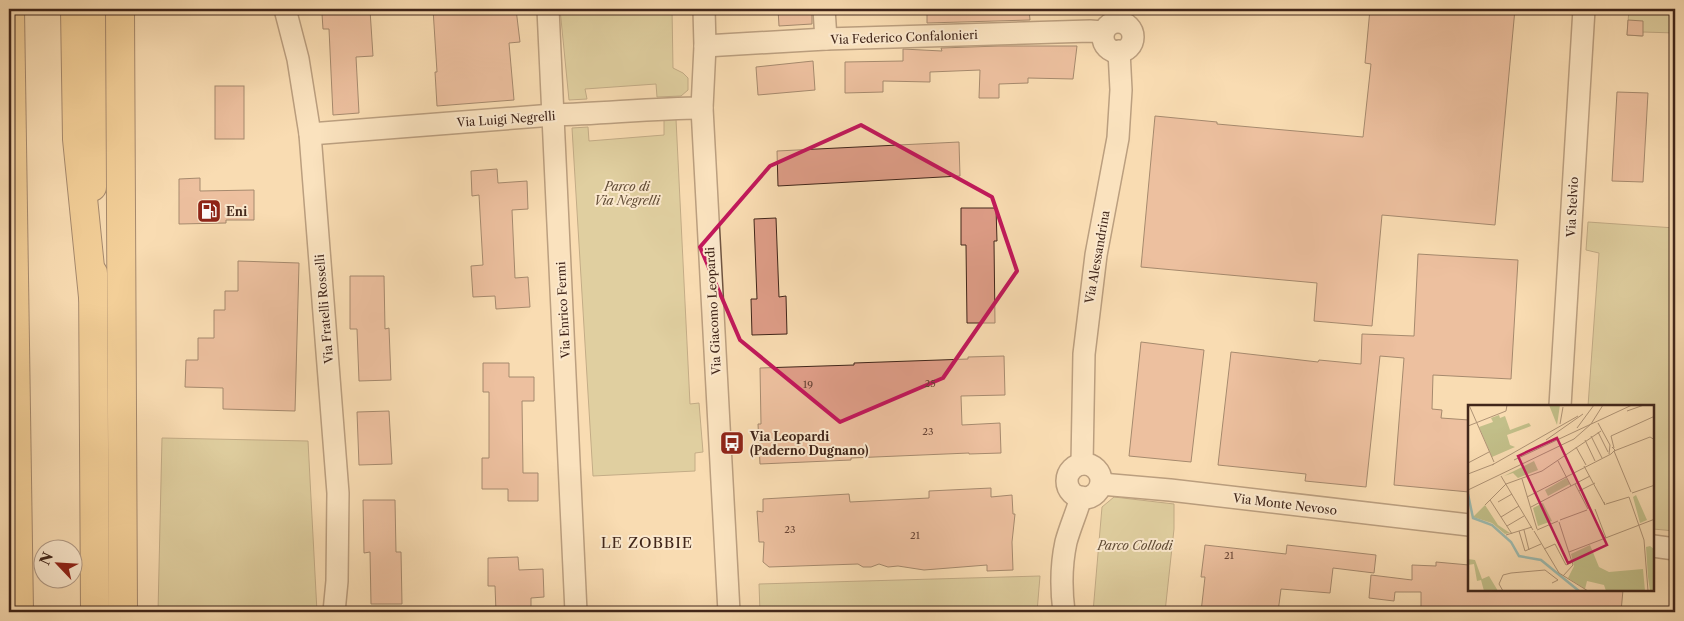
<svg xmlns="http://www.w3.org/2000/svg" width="1684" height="621" viewBox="0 0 1684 621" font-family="'Libre Caslon Text',serif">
	<rect width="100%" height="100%" fill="#f9dcb2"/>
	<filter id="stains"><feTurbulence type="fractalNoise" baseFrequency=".004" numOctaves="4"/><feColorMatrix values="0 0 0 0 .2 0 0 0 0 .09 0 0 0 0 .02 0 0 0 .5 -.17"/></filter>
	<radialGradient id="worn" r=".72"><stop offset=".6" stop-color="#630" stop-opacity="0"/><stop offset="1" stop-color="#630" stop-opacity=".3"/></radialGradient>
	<!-- green -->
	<g fill="#c2bf89" stroke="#827252">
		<polygon points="560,9 672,9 673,68 683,73 688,78 688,90 681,96 657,97 656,84 585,89 587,99 569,100"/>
		<polygon points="1629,9 1675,9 1675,33 1643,32 1642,36 1627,35"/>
		<polygon points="664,119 676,119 690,404 699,403 703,452 695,453 695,471 593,476 572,128 588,127 589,141 664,135"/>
		<polygon points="1588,222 1675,228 1675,531 1653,529 1653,406 1588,406 1599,253 1586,250"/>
		<polygon points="162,438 308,441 317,612 158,612"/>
		<polygon points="1114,497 1174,504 1174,529 1165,612 1093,612 1102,507"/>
		<polygon points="1040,576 1037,612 760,612 759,584"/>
	</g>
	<!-- building -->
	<g fill="#de9d87" stroke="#41261a">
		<polygon points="433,9 516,9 520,42 509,43 514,100 437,106 435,72 437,72"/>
		<polygon points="778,9 812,9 812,24 779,26"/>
		<polygon points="927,9 1029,9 1030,20 927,23"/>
		<polygon points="1370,9 1515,9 1495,225 1382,215 1372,326 1314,321 1317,283 1141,267 1155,116 1217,122 1217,124 1363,137 1371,64 1365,63"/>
		<polygon points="370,10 373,56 356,57 359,113 333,115 329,29 323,29 322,14"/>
		<polygon points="1628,20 1643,21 1643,36 1627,35"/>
		<polygon points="999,46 1077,46 1073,79 1028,78 1028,83 999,84 999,98 979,98 980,70 930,72 930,82 883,81 883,92 845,93 845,62 903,61 903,49 942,51 941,48"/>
		<polygon points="813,61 815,90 758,95 756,67"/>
		<rect x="215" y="86" width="29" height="53"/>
		<polygon points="1617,92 1648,93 1643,182 1612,181"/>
		<polygon points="959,142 960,176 778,186 777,151"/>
		<polygon points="497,169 498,183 527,181 528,209 512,210 515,278 528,277 530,307 496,309 495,296 473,297 471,266 483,265 479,195 472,196 471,171"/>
		<polygon points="200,178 200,191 254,190 254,220 226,220 226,223 179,224 179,179"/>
		<polygon points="961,208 996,208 997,241 994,241 995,323 967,323 966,245 961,245"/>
		<polygon points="776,218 779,297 786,296 787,334 752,335 751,299 757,299 754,219"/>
		<polygon points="1418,254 1518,260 1511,379 1433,375 1432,409 1442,410 1441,418 1469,420 1469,492 1394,485 1404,358 1380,356 1366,487 1305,481 1306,474 1218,465 1231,352 1318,362 1319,360 1361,364 1362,334 1414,336"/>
		<polygon points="238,261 299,263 295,411 223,409 223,388 185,387 186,360 198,360 198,338 214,338 214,310 225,310 225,291 238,291"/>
		<polygon points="350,276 384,276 385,329 389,328 391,380 359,381 357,329 350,329"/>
		<polygon points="1141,342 1204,350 1191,462 1129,456"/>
		<polygon points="1004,356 1005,395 961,396 962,425 1000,423 1001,453 969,454 969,453 851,458 851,460 760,464 758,424 761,424 760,368 854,365 854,363 968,359 968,357"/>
		<polygon points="483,363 509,363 509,377 534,377 534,401 522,401 523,473 538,473 538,501 508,501 508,489 482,489 482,458 489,458 489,392 483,392"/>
		<polygon points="389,411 392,464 359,465 357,412"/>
		<polygon points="991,488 991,497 1012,495 1013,514 1015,514 1012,542 1013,570 987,571 987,565 924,570 898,566 888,567 879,564 871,567 863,567 858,564 769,567 763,562 764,542 759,542 757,511 763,512 763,499 849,494 850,502 929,498 929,491"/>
		<polygon points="363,500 395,500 396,552 401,552 402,604 371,604 370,552 364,553"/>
		<polygon points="1205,545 1286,554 1287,545 1376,555 1374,573 1333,568 1330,593 1281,589 1278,612 1201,612 1205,577 1201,577"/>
		<polygon points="518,557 519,570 543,569 544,597 531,598 531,612 496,612 495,586 488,586 488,558"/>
		<polygon points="1436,562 1469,565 1469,590 1623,590 1621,612 1421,612 1421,592 1395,592 1394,601 1369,598 1371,575 1412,580 1412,565 1436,566"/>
	</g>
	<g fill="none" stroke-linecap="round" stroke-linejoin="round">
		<defs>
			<g id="minor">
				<polyline points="285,9 298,59 310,134 338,493 337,581 334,612"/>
				<polyline points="548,9 576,612"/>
				<polyline points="704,9 705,46 702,108 729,612"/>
				<polyline points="824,9 826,39"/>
				<circle cx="1118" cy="37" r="15"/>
				<polyline points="705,46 826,39 1090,31 1103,32"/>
				<path d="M310,134L553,115C603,114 652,108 702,108"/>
				<polyline points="1560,406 1584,9"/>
				<polyline points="1082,464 1084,354 1096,255 1118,138 1121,90 1119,51"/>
				<circle cx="1084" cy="481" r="17"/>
				<polyline points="1101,484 1170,490 1469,525"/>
				<polyline points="1653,546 1675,549"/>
				<path d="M1064,612C1061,589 1061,565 1066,542C1070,527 1077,512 1081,497"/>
			</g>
			<g id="trunk">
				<polyline points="91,9 92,187"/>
				<polyline points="120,9 123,612"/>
				<polyline points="93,273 95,612"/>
			</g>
			<g id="motorway">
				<polyline points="10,9 19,612"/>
				<polyline points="75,9 77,139 93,297"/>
			</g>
		</defs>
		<!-- minor casing -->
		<use href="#minor" stroke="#6f5440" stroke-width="24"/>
		<!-- trunk casing -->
		<use href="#trunk" stroke="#41261a" stroke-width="30"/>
		<!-- motorway casing -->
		<use href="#motorway" stroke="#41261a" stroke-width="30"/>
		<!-- minor -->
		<use href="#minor" stroke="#fbe8cd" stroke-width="21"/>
		<!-- trunk -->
		<use href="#trunk" stroke="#ecbe79" stroke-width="28"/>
		<!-- motorway -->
		<use href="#motorway" stroke="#ecbe79" stroke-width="28"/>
	</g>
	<!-- marked area -->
	<path d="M0 0H1684V621H0ZM861,125L992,197L1017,271L943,378L840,422L740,340L700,247L770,166Z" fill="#f9dcb2" fill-opacity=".55" fill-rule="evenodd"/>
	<path fill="none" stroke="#c2185b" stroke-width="4" stroke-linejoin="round" d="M861,125L992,197L1017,271L943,378L840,422L740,340L700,247L770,166Z"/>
	<!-- icons -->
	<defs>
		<symbol id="fuel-square" viewBox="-11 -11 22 22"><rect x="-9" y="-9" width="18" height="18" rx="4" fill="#8f2418" stroke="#fbe8cd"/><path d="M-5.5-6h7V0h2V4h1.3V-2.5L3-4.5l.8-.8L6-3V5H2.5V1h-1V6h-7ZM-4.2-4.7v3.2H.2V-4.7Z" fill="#fff"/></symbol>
		<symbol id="bus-square" viewBox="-11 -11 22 22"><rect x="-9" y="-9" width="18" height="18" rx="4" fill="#8f2418" stroke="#fbe8cd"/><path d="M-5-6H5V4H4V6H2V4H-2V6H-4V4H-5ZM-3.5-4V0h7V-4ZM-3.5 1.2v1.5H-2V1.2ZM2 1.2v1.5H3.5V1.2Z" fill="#fff"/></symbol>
	</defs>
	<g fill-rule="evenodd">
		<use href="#fuel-square" x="195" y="197" width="28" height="28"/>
		<use href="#bus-square" x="718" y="429" width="28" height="28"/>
	</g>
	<g text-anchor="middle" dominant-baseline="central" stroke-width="4" stroke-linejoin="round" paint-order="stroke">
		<!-- number labels -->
		<g font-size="10" fill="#684435">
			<text x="930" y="383">25</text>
			<text x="808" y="384">19</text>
			<text x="928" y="431">23</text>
			<text x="790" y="529">23</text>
			<text x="915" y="535">21</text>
			<text x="1229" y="555">21</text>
		</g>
		<!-- street labels -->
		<g font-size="12" fill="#41261a" stroke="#fbe8cd">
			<text transform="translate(904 37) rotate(-2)">Via Federico Confalonieri</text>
			<text transform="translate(506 119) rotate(-4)">Via Luigi Negrelli</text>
			<text transform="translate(1572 207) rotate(-87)">Via Stelvio</text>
			<text transform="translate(1097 257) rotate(-80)">Via Alessandrina</text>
			<text transform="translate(324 309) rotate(-95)">Via Fratelli Rosselli</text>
			<text transform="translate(563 310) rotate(-93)">Via Enrico Fermi</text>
			<text transform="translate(713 311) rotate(-93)">Via Giacomo Leopardi</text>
			<text transform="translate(1285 504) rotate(7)">Via Monte Nevoso</text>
		</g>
		<!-- park labels -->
		<g font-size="12" font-style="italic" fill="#614c36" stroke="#fbe8cd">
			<text x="627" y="186">Parco di<tspan x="627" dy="14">Via Negrelli</tspan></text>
			<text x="1135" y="545">Parco Collodi</text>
		</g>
		<!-- poi labels -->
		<g font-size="12" font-weight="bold" fill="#41261a" stroke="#fbe8cd" text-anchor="start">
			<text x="226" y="211">Eni</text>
			<text x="750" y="436">Via Leopardi<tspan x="750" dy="14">(Paderno Dugnano)</tspan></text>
		</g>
		<!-- quarter labels -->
		<g font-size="15" letter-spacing="1" fill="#41261a" stroke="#fbe8cd">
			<text x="647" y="542">LE ZOBBIE</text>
		</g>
	</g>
	<!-- overview -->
	<g transform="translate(1468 405)">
		<rect width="186" height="186" fill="#f9dcb2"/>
		<path d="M81,0H92L89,20ZM31,10L32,13L37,11L42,25L61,18L63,21L39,30L42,40L47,42L24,52L11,22L25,17L23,13ZM66,56L70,65L50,73L45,68L36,71ZM98,73L102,79L80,91L77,85ZM168,90L179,115L172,118L165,92ZM75,98L84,116L70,121L65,103ZM17,100L30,120L42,128L37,129L24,118L5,112ZM122,140L131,162L141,167L175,164L177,186H138L136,180L119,176L117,184L100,173L106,161L103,149ZM182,141L186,144V186H182L180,172L178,142ZM0,154L7,155L14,174L21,171L30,186H16L13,175L9,176L6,159L0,160Z" fill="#c2bf89"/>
		<path fill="none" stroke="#9ebbb0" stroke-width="2.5" d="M0,89L5,113L24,120L43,137L51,151L73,155L111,186"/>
		<path fill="none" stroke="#af9375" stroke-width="1" d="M1,0L26,57M159,6L176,0M130,18L142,40L141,49M92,19L95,2M0,21L38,6L39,0M109,23L126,0M130,27L140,47M123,31L134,53M78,35L115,9M117,35L127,56M108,42L118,60M146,43L143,31L187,11M146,46L182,32L187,35M146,46L163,87M46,55L164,0M90,56L103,81M0,58L21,47M24,60L110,11M116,61L137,100L136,97M0,69L26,59M33,71L65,125M54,74L69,124M107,79L120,104M0,85L106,34L123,19L135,0M111,86L127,78M164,88L187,80M59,92L143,49L147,45L144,42M161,92L176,135L180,186M22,95L44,129M30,97L44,89M138,99L161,92M17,100L38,79L74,66L133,26M63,102L122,71M127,104L138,133M33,112L51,101M92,115L119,105M91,117L105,160L95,171M39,121L56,111M56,125L61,145M69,125L90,116M51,126L57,146L73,139M66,126L91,168L120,186M38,130L64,122M76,144L87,139L98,160L105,157M101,147L187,114M35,186L31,179L35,170L43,168L77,165L90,175L84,178"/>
		<path fill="#c2185b" fill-opacity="0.15" stroke="#c2185b" stroke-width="2.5" d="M89,33L139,140L100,158L50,51Z"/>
		<rect width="186" height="186" fill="none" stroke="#41261a" stroke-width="2.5"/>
	</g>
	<!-- margin -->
	<rect width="1684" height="621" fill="none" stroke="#f9dcb2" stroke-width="30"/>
	<rect x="10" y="10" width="1664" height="601" fill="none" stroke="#41261a" stroke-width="2.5"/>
	<rect x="15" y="15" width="1654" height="591" fill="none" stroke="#41261a"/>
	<!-- north arrow -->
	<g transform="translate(58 564) rotate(295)"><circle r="24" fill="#fbe8cd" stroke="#b19a85"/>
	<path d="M0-4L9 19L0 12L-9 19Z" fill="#8f2418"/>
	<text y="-8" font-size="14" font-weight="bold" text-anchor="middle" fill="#41261a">N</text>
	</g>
	<rect width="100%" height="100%" filter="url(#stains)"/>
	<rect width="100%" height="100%" fill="url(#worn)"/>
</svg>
